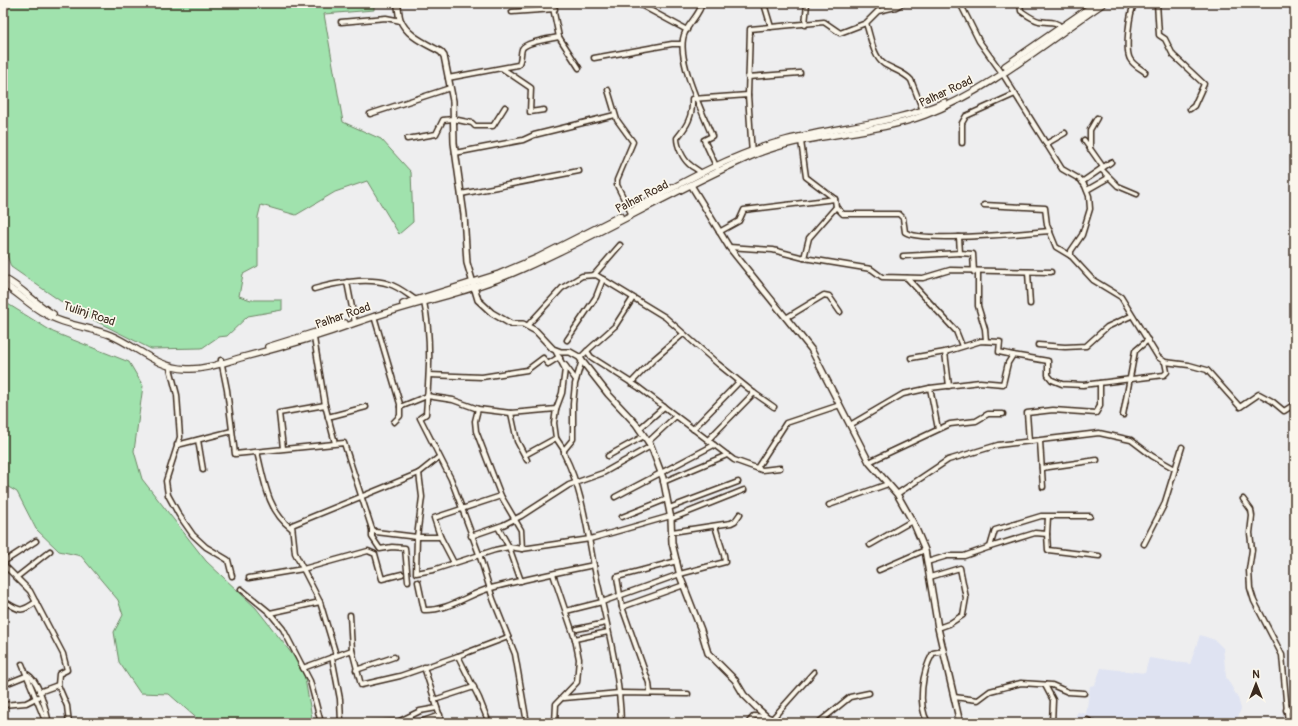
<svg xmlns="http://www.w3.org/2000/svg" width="1298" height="726" viewBox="0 0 1298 726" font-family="Pangolin,sans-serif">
	<rect width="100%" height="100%" fill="#eeeeef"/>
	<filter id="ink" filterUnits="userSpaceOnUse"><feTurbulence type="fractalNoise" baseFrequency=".025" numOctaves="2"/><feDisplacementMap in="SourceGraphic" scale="8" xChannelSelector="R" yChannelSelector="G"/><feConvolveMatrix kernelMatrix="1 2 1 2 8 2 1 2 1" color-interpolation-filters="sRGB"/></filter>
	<g filter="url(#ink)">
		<!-- built -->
		<polygon fill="#dfe3f2" points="1200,635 1215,640 1223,648 1226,677 1238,698 1241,709 1238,717 1231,723 1072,723 1078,712 1086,714 1090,686 1095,685 1101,668 1145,673 1149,658 1190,664"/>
		<!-- green -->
		<g fill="#a0e2ad" stroke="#6e8666">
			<polygon points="3,3 374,3 374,10 324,14 343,122 381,139 411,172 413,222 399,234 367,181 335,192 296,215 261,205 258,217 258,266 243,274 239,296 251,300 282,300 282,310 248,316 227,336 218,337 202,348 151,349 72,309 11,267 3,243"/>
			<polygon points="3,301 53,332 129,362 143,386 134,451 142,479 206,561 256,608 303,668 313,723 202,723 169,694 140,693 119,662 114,632 123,615 118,600 81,556 59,551 36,529 17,492 3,484"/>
		</g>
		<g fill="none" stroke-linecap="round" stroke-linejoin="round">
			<defs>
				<g id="minor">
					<polyline points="637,3 687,30"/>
					<path d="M702,3C700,15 688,23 684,35C676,59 702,111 712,136L704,140L717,168"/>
					<polyline points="762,3 765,7 771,27"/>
					<polyline points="960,3 979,41 1002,73 1062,169 1081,180 1085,186 1089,196 1090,209 1082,235 1071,251 1071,256"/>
					<path d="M1020,3L1021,11C1027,15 1032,19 1039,21C1048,23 1055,20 1061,27"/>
					<path d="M1135,3C1129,12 1125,50 1130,59C1133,65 1140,68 1145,72"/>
					<polyline points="1157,3 1159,35 1165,39 1173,55 1204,84 1194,106 1190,109"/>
					<polyline points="512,12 555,9"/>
					<polyline points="341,22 386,18 401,21"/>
					<path d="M866,23C870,34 873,57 884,64C892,69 904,72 911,80L924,113"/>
					<polyline points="805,25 807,3"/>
					<polyline points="559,37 579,68"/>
					<polyline points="594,58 672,44 682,44"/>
					<polyline points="503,69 531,88 530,112 544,110"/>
					<polyline points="748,77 800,73"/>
					<path d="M448,78L518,65C522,60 520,55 522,49C525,42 550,39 559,37L552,3"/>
					<polyline points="608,90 617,120 633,142 617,180 617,185 631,213"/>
					<polyline points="748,95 750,29 824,22 840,33 866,23 878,11 896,7 903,3"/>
					<polyline points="370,114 450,88"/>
					<polyline points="407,139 436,134 443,120 453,119 472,123 475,126 493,126 505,107"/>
					<polyline points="1084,140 1103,167"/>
					<path d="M801,141L806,177L835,199L836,207L843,214H899L903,218L905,232C919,243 1027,233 1050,231"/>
					<polyline points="962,143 962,123 966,116 1015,94"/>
					<polyline points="1046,144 1065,133"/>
					<polyline points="1090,149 1090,130 1097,118"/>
					<polyline points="455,153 523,140 534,135 615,115"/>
					<polyline points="1101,169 1118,186 1137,194"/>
					<path d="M702,174C698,169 693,168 689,164C683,159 677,146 677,138C687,126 693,116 692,99L748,95L752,154"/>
					<polyline points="1082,182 1111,162"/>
					<polyline points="1087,190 1108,178"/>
					<polyline points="461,194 579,171"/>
					<polyline points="984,205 1045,208 1047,225 1056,247 1071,256 1093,280 1121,297 1158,357 1165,362 1189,365 1207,370 1240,407 1259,394 1272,401 1284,411 1295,404"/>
					<polyline points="719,232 739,221 744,210 835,199"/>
					<polyline points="959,237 960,253 973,254 974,272"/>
					<polyline points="729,247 773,250 804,258 871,269 882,277 923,278 950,270 1051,272"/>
					<polyline points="903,256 960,253"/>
					<polyline points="804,258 809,238 836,207"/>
					<polyline points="978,272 978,306 985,329 986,341"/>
					<polyline points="1028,272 1030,304"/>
					<polyline points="594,275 620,245"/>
					<polyline points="907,278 956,331 962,346"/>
					<polyline points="347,282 355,323"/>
					<path d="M314,289C335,283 367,277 389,284C399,287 407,294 416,300"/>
					<path d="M424,302C432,339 429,375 426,414L420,418L451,479L479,554L493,599L515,654L527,723"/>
					<polyline points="374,316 400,404 400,416 394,422"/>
					<polyline points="786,318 824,295 829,296 840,312"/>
					<polyline points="527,326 562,288 582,276 596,275 665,317 718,364 754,393 774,407"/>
					<polyline points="314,338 325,405 335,443"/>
					<polyline points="567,340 596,297 603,279"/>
					<polyline points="1038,345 1065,347 1086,346 1107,327 1131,316"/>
					<polyline points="587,351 615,326 633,298"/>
					<polyline points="945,352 949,386"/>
					<polyline points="580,358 587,351 591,357 638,387 734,460 762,470 780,468"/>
					<polyline points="911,358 945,352 981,341 1000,342 999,352 1013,355"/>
					<polyline points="221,360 227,390 235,454 344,443 372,529 376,532 417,537 438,537 440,536 434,518 501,496"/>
					<path d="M582,360L575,384L573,404V439L564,450V454C582,489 587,528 594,566C605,618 620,670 621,723"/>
					<polyline points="565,365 576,380"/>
					<polyline points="170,368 177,395 180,437 166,481 168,495 179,515 193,535 206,547 228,560 232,576"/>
					<polyline points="429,375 482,377 527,370 543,358 548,364 559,357 560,358"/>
					<polyline points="631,383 653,360 683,334"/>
					<polyline points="400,407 427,396 453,400 478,409 511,413 556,409 562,393 565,369 555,350"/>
					<polyline points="478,409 475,421 476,431 501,496 521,530 522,549"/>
					<polyline points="511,413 517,441 527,460"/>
					<polyline points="1123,415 1135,351 1148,340"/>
					<polyline points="328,417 366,407"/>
					<polyline points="850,425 903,394 930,388"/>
					<polyline points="639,429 664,407"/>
					<polyline points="693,429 739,382"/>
					<polyline points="938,429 930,388 980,382 1003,384 1008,363 1013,355 1048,361 1048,375 1052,380 1062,384 1083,385 1164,375 1167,372 1165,362"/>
					<polyline points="556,438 564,450"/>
					<polyline points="198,440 203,470"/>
					<polyline points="708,440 754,393"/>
					<polyline points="1029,441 1027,413 1053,410 1096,413 1100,406 1100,383"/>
					<polyline points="1040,441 1043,487"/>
					<polyline points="648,442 676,416"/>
					<polyline points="177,445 232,431"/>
					<polyline points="283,448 279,413 325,405"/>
					<path d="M257,452C264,479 267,510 291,528"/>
					<polyline points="525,455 556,438 554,423 556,409"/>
					<polyline points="608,456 644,436"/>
					<polyline points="869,462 950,424 976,421 988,414 1003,414"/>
					<polyline points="757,468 786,423 840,405"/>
					<polyline points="1042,468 1097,460"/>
					<polyline points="419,473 422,497 417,537 416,573 433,570 495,550 509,547 522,549 590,539 671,516"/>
					<polyline points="663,482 727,455"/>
					<polyline points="897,494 948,460 998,445 1099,433 1131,440 1152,456 1175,469"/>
					<polyline points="615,497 714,445"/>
					<polyline points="1243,499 1251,510 1252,516 1250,533 1252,550 1249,570 1250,588 1254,601 1282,655 1288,723"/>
					<polyline points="829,505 888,484"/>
					<polyline points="669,508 738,482"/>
					<polyline points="622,517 667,499"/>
					<polyline points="671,519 744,490"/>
					<polyline points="498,527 509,547 521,581"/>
					<polyline points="372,529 372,537 380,549 392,547 405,548 408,581"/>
					<polyline points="672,532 731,523 735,521 740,514"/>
					<polyline points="1047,534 1048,517"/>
					<polyline points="440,536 454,563"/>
					<polyline points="471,536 503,525 521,516 569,485 603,473 651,446"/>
					<polyline points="1144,544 1164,505 1182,447"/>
					<polyline points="870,545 912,521"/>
					<polyline points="990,547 1035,533 1047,534 1048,550 1099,556"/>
					<polyline points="927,562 947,556 964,556 990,547 995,530 1041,516 1090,516"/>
					<polyline points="3,564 30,591 63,654 67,670 59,674 58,685 67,706 69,723"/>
					<polyline points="4,565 5,561 36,541"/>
					<polyline points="879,570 925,550"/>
					<polyline points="553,574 575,639 579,659 577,682 556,704 555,723"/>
					<polyline points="17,577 50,551"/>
					<polyline points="930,577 960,568 966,598 963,615 949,624 938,628"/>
					<polyline points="249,578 303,569 368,551 375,554 382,579 402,574"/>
					<path d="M418,582L424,610C449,611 468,594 491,588C525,579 560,572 594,565"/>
					<polyline points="241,589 269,612 283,629 310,681 321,723"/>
					<path d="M3,602L4,601C20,611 20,613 36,602"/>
					<polyline points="622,607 684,585"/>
					<polyline points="566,611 602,602 680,574 725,562 724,555 715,526"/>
					<polyline points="270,613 320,602"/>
					<polyline points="350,615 352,650 361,685 400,676 458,656 479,698 489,723"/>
					<polyline points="577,629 606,623"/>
					<polyline points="575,639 608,632"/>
					<polyline points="336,655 320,602 295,553 292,525 419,473 439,457"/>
					<polyline points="458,656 508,637"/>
					<polyline points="332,657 340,699 341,723"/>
					<polyline points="22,664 46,723"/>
					<polyline points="424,667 442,723"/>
					<polyline points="303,668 352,650"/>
					<polyline points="356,670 394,657"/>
					<path d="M28,675C39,680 46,711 49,723"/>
					<polyline points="3,685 28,675"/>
					<polyline points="1045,685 1053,700 1052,723"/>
					<polyline points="39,692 58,685"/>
					<polyline points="650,692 649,683 622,607 617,577 677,561"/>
					<polyline points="954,697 978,700 990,691 1021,683 1052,685 1068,692 1084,693"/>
					<polyline points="564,698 619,693 688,694"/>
					<polyline points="434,700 474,687"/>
					<polyline points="3,705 26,703 38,697"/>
					<polyline points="1286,710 1295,710"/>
					<polyline points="772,719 814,672"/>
					<polyline points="366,723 398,722 420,711 437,708"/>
					<polyline points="418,723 440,715"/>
					<polyline points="748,723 754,716 767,717"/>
					<polyline points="818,723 850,697 869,693"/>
					<path d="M928,723C917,704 922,672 933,653L943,651"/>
					<polyline points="1082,723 1087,720 1093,723"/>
				</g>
				<g id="tertiary">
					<path d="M397,3C399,8 398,13 400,19C406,36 427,44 441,52L444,56L453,101L454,143L464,215L467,263L478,300L492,313L511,324H523L536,331L553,349L561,352H570L579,357L608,394L636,424L651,446L663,478L671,519L672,543L680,576L701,630L708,653L735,680L744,695L758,709L767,717L783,723"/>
					<polyline points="691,185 729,247 811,349 869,462 897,494 914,524 925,550 938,628 960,723"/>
				</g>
				<g id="secondary">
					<polyline points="1005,66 1096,3"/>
					<path d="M632,210C681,183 732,154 786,140C839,126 894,124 945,102"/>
					<path d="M3,278C22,287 35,304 53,314"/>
					<path d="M3,284C17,292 28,304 42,312C62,325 89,327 110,335C137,346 156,368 187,369C204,370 223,363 240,358C279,348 317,337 355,323C410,303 469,293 522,269C599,235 672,191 749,157C805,132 869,136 925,115C988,91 1049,40 1104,3"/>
					<polyline points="403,304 499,274 537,258 620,216"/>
					<polyline points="268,347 345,323"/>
				</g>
			</defs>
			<!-- minor casing -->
			<use href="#minor" stroke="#3b2a1e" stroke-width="7"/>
			<!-- tertiary casing -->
			<use href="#tertiary" stroke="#3b2a1e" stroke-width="8"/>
			<!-- secondary casing -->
			<use href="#secondary" stroke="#3b2a1e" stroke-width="8"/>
			<!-- minor -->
			<use href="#minor" stroke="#fbf7ec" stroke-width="4"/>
			<!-- tertiary -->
			<use href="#tertiary" stroke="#fbf7ec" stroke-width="5"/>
			<!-- secondary -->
			<use href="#secondary" stroke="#fbf7ec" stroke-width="5.5"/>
		</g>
	</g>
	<g text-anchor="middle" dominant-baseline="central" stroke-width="3.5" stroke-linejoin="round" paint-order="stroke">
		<!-- street labels -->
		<g font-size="12" fill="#3b2a1e" stroke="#fbf7ec">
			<text transform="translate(946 92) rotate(-25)">Palhar Road</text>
			<text transform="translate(642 197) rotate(-27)">Palhar Road</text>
			<text transform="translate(89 314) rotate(18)">Tulinj Road</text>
			<text transform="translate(343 316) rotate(-19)">Palhar Road</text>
		</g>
	</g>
	<!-- margin -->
	<rect width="1298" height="726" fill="none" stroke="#fbf7ec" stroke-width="16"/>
	<rect x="8" y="8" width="1282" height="710" fill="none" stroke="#3b2a1e" stroke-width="1.5" filter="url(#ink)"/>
	<!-- north arrow -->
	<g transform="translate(1256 684)" stroke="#fbf7ec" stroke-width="3" paint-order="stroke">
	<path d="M0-3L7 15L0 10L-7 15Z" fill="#3b2a1e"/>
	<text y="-6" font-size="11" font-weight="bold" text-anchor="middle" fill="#3b2a1e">N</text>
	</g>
</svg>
